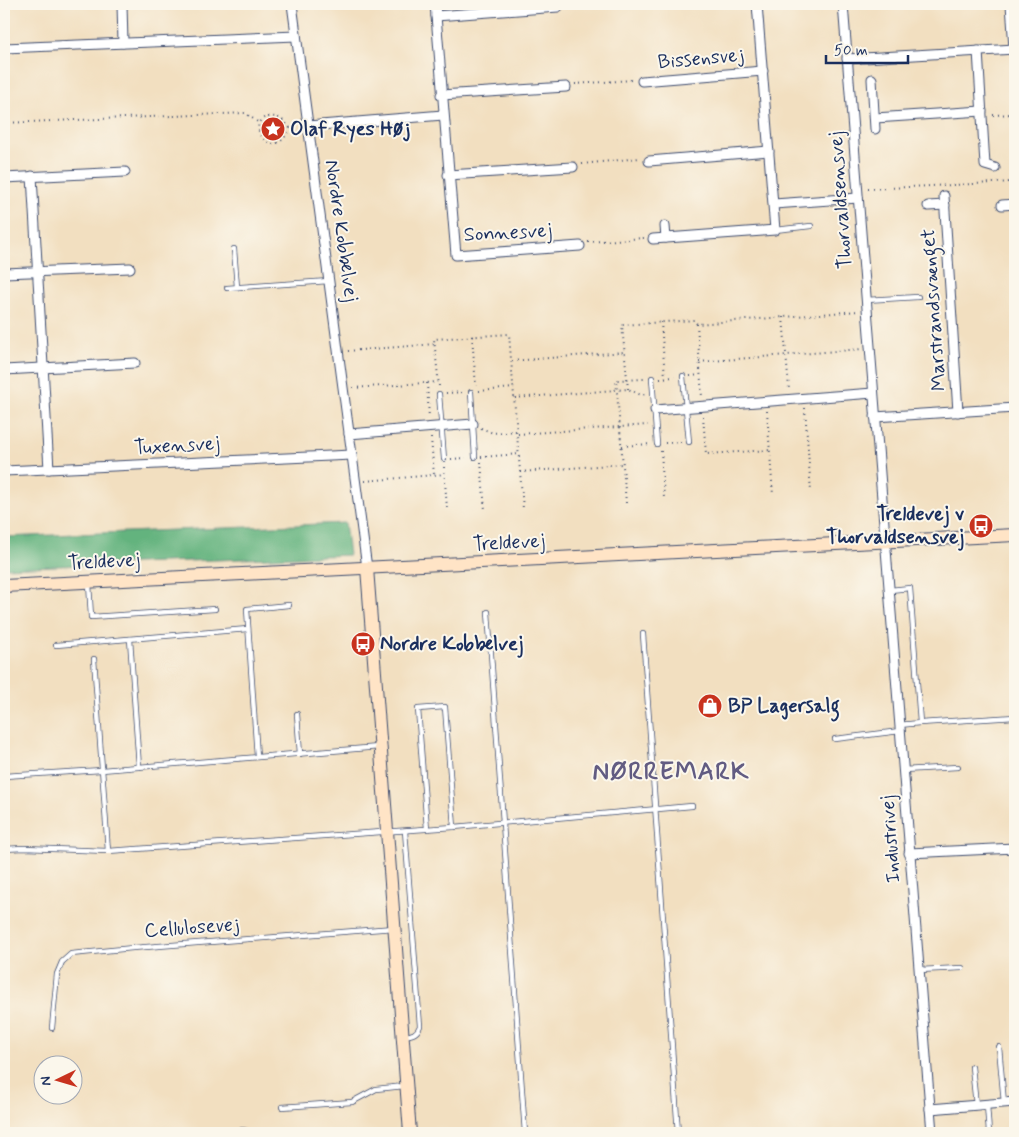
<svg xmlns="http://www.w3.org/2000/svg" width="1019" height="1137" viewBox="0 0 1019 1137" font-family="Mynerve,sans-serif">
	<rect width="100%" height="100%" fill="#fbf7ec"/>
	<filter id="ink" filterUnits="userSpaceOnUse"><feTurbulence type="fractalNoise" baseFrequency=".02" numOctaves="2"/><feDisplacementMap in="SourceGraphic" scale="10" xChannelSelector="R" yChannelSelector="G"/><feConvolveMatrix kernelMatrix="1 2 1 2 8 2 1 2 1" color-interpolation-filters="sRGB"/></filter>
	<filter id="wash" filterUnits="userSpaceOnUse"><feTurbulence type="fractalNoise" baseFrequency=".0096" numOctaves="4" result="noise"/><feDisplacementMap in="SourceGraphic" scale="20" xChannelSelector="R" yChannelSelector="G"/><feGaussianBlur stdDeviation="1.12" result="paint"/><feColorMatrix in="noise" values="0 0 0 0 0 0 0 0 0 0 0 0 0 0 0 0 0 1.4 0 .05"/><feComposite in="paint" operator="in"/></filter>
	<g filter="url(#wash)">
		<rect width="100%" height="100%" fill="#f2dfc0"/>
		<!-- forest -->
		<polygon fill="#63b37e" stroke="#3f716e" points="345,523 349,555 4,568 4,537"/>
	</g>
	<g filter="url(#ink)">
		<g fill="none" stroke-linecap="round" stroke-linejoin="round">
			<defs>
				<g id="lane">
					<polyline points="775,230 811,226"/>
					<polyline points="234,249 237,287"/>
					<polyline points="227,288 329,281"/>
					<polyline points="866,300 918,297"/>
					<polyline points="683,376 689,442"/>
					<polyline points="652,378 657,444"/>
					<polyline points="471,392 475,457"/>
					<polyline points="439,394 444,459"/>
					<polyline points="89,583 91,617 215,609"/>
					<polyline points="890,590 910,588 920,723 899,725"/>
					<polyline points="488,612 525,1133"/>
					<polyline points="643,634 678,1133"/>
					<polyline points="130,639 139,767"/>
					<polyline points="56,645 248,629"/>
					<polyline points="94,659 108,851"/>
					<polyline points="297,714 300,754"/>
					<polyline points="920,723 1015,717"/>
					<polyline points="835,739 900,731"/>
					<polyline points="257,757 247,609 289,605"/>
					<polyline points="903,770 958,767"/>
					<polyline points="4,776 102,770 379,747"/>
					<polyline points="454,827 692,806"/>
					<polyline points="4,849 24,848 108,851 454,827 445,707 418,709 427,829"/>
					<polyline points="1014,913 1015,912"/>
					<polyline points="919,970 962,968"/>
					<polyline points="52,1028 57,974 62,962 71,954 133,948 394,928"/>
					<path d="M404,1036C412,1035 417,1034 420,1026L405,831"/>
					<polyline points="999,1047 1004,1103"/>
					<polyline points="972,1067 976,1105"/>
					<polyline points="987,1105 989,1133"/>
					<polyline points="282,1107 352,1102 376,1089 404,1086"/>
					<polyline points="242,1130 258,1133"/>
				</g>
				<g id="street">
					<polyline points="122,4 123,43"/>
					<polyline points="292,4 367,568"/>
					<polyline points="435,4 456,255 580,246"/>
					<polyline points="843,4 932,1133"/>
					<polyline points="1011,4 1014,49"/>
					<polyline points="436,16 558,7"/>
					<polyline points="4,48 296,36"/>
					<polyline points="978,51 985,165 995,168"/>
					<polyline points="847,59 1015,49"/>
					<polyline points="872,79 875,129"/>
					<polyline points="642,81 763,71"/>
					<polyline points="441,95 566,87"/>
					<polyline points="875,118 982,111"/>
					<polyline points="308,126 443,115"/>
					<polyline points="649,161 769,151"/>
					<polyline points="448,175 573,167"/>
					<polyline points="32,176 49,469"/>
					<polyline points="4,178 125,172"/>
					<polyline points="944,196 958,412"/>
					<polyline points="774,204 858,198"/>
					<polyline points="1002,205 1015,204"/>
					<polyline points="928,206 945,205"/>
					<polyline points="665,226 666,238"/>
					<polyline points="653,239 775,230 757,4"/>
					<polyline points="4,273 130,268"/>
					<polyline points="4,370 135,363"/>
					<polyline points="655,410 873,393"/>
					<polyline points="875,417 1015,408"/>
					<polyline points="349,434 473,424"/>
					<polyline points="4,471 352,455"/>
					<polyline points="909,853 1015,848"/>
					<polyline points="930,1109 1015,1102"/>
				</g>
				<g id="secondary">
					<polyline points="367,568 410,1133"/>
					<polyline points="4,586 1015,535"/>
				</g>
			</defs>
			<!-- lane casing -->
			<use href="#lane" stroke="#3b496d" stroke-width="6"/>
			<!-- street casing -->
			<use href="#street" stroke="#3b496d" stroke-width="11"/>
			<!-- secondary casing -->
			<use href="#secondary" stroke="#3b496d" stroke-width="14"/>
			<!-- path -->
			<g stroke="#3b496d" stroke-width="2" stroke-dasharray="1 4" stroke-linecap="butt">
				<polyline points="575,84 632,80"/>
				<polyline points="993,115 1015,114"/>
				<polyline points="4,123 245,113 259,123"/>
				<path d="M290,128C284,121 279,115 268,117C243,120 272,168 290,128L298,127"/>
				<polyline points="582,164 639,158"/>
				<polyline points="868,189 1015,182"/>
				<polyline points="588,242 644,238"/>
				<polyline points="783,317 789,389"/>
				<polyline points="661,322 665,377"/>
				<polyline points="697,324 702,397"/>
				<polyline points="472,336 476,386"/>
				<polyline points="348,351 435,344"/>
				<polyline points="512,361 624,352"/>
				<polyline points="699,362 862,349"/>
				<polyline points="690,376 700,375"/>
				<polyline points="660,378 675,377"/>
				<polyline points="427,383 429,418"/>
				<polyline points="439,386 434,339 509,334 523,509"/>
				<polyline points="353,388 438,382"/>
				<polyline points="628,389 622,325 694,320 697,324 858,311"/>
				<polyline points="479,391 514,388"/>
				<polyline points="446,393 464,392"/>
				<polyline points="515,398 628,389 641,395 646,394"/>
				<polyline points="805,408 811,492"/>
				<polyline points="767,411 773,495"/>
				<polyline points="703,416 706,454 770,450"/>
				<polyline points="481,428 493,433 517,431"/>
				<polyline points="518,434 648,425"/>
				<polyline points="431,438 434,475"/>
				<polyline points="665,443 682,442"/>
				<polyline points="622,446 650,444"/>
				<polyline points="661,451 664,498"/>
				<polyline points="481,457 519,454"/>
				<polyline points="451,459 466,458"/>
				<polyline points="481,462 485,510"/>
				<polyline points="444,467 447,509"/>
				<polyline points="520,472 622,464"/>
				<polyline points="365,481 445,474"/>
				<polyline points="626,503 616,380 645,379"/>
			</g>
			<!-- lane -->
			<use href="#lane" stroke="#fff" stroke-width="4.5"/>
			<!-- street -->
			<use href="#street" stroke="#fff" stroke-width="9"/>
			<!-- secondary -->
			<use href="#secondary" stroke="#ffe4c6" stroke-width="12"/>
		</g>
	</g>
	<!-- icons -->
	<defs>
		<symbol id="sight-disc" viewBox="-11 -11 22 22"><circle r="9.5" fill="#c8321e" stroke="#fbf7ec"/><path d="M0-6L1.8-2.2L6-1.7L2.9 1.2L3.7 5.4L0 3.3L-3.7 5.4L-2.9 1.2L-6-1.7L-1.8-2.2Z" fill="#fff"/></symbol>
		<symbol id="bus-disc" viewBox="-11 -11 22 22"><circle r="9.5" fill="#c8321e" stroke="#fbf7ec"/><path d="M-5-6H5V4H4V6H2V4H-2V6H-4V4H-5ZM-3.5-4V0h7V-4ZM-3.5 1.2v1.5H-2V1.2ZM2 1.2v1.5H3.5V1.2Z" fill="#fff"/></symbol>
		<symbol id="shop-disc" viewBox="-11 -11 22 22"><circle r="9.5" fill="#c8321e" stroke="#fbf7ec"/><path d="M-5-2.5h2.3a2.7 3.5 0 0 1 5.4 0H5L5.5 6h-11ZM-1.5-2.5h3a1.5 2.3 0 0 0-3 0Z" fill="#fff"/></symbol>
	</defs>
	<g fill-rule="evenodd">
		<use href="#sight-disc" x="259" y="115" width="28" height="28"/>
		<use href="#bus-disc" x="967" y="512" width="28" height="28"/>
		<use href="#bus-disc" x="349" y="630" width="28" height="28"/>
		<use href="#shop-disc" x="696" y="692" width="28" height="28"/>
	</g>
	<g text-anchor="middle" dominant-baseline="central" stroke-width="4" stroke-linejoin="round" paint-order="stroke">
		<!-- street labels -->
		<g font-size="20" fill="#1b2f5e" stroke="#fbf7ec">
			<text transform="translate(701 59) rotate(-5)">Bissensvej</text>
			<text transform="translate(841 200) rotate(-94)">Thorvaldsensvej</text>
			<text transform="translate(341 231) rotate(82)">Nordre Kobbelvej</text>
			<text transform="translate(508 233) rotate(-3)">Sonnesvej</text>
			<text transform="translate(934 310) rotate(-94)">Marstrandsvænget</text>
			<text transform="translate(177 446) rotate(-3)">Tuxensvej</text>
			<text transform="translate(509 543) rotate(-3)">Treldevej</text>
			<text transform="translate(104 562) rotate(-3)">Treldevej</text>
			<text transform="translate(891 839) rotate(-94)">Industrivej</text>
			<text transform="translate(192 928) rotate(-4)">Cellulosevej</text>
		</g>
		<!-- poi labels -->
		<g font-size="20" font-weight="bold" fill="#1b2f5e" stroke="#fbf7ec" text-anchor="start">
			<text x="290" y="129">Olaf Ryes Høj</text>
			<text x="964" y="514" text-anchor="end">Treldevej v<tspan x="964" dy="23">Thorvaldsensvej</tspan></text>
			<text x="380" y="644">Nordre Kobbelvej</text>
			<text x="728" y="706">BP Lagersalg</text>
		</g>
		<!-- district labels -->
		<g font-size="25" font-weight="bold" letter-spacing="1" fill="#625c82" stroke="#fbf7ec">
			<text x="671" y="772">NØRREMARK</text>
		</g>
	</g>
	<!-- margin -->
	<rect width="1019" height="1137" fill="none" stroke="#fbf7ec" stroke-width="20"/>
	<!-- north arrow -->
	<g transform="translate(58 1080) rotate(265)"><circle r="24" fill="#fbf7ec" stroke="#a1a7b3"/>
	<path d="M0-4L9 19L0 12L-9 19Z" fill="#c8321e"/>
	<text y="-8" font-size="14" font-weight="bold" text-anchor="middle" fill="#1b2f5e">N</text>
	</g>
	<!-- scale -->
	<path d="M826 55v8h82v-8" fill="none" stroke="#1b2f5e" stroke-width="2.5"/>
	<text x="834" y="55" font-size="15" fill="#1b2f5e" stroke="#fbf7ec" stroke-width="4" paint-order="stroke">50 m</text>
</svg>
